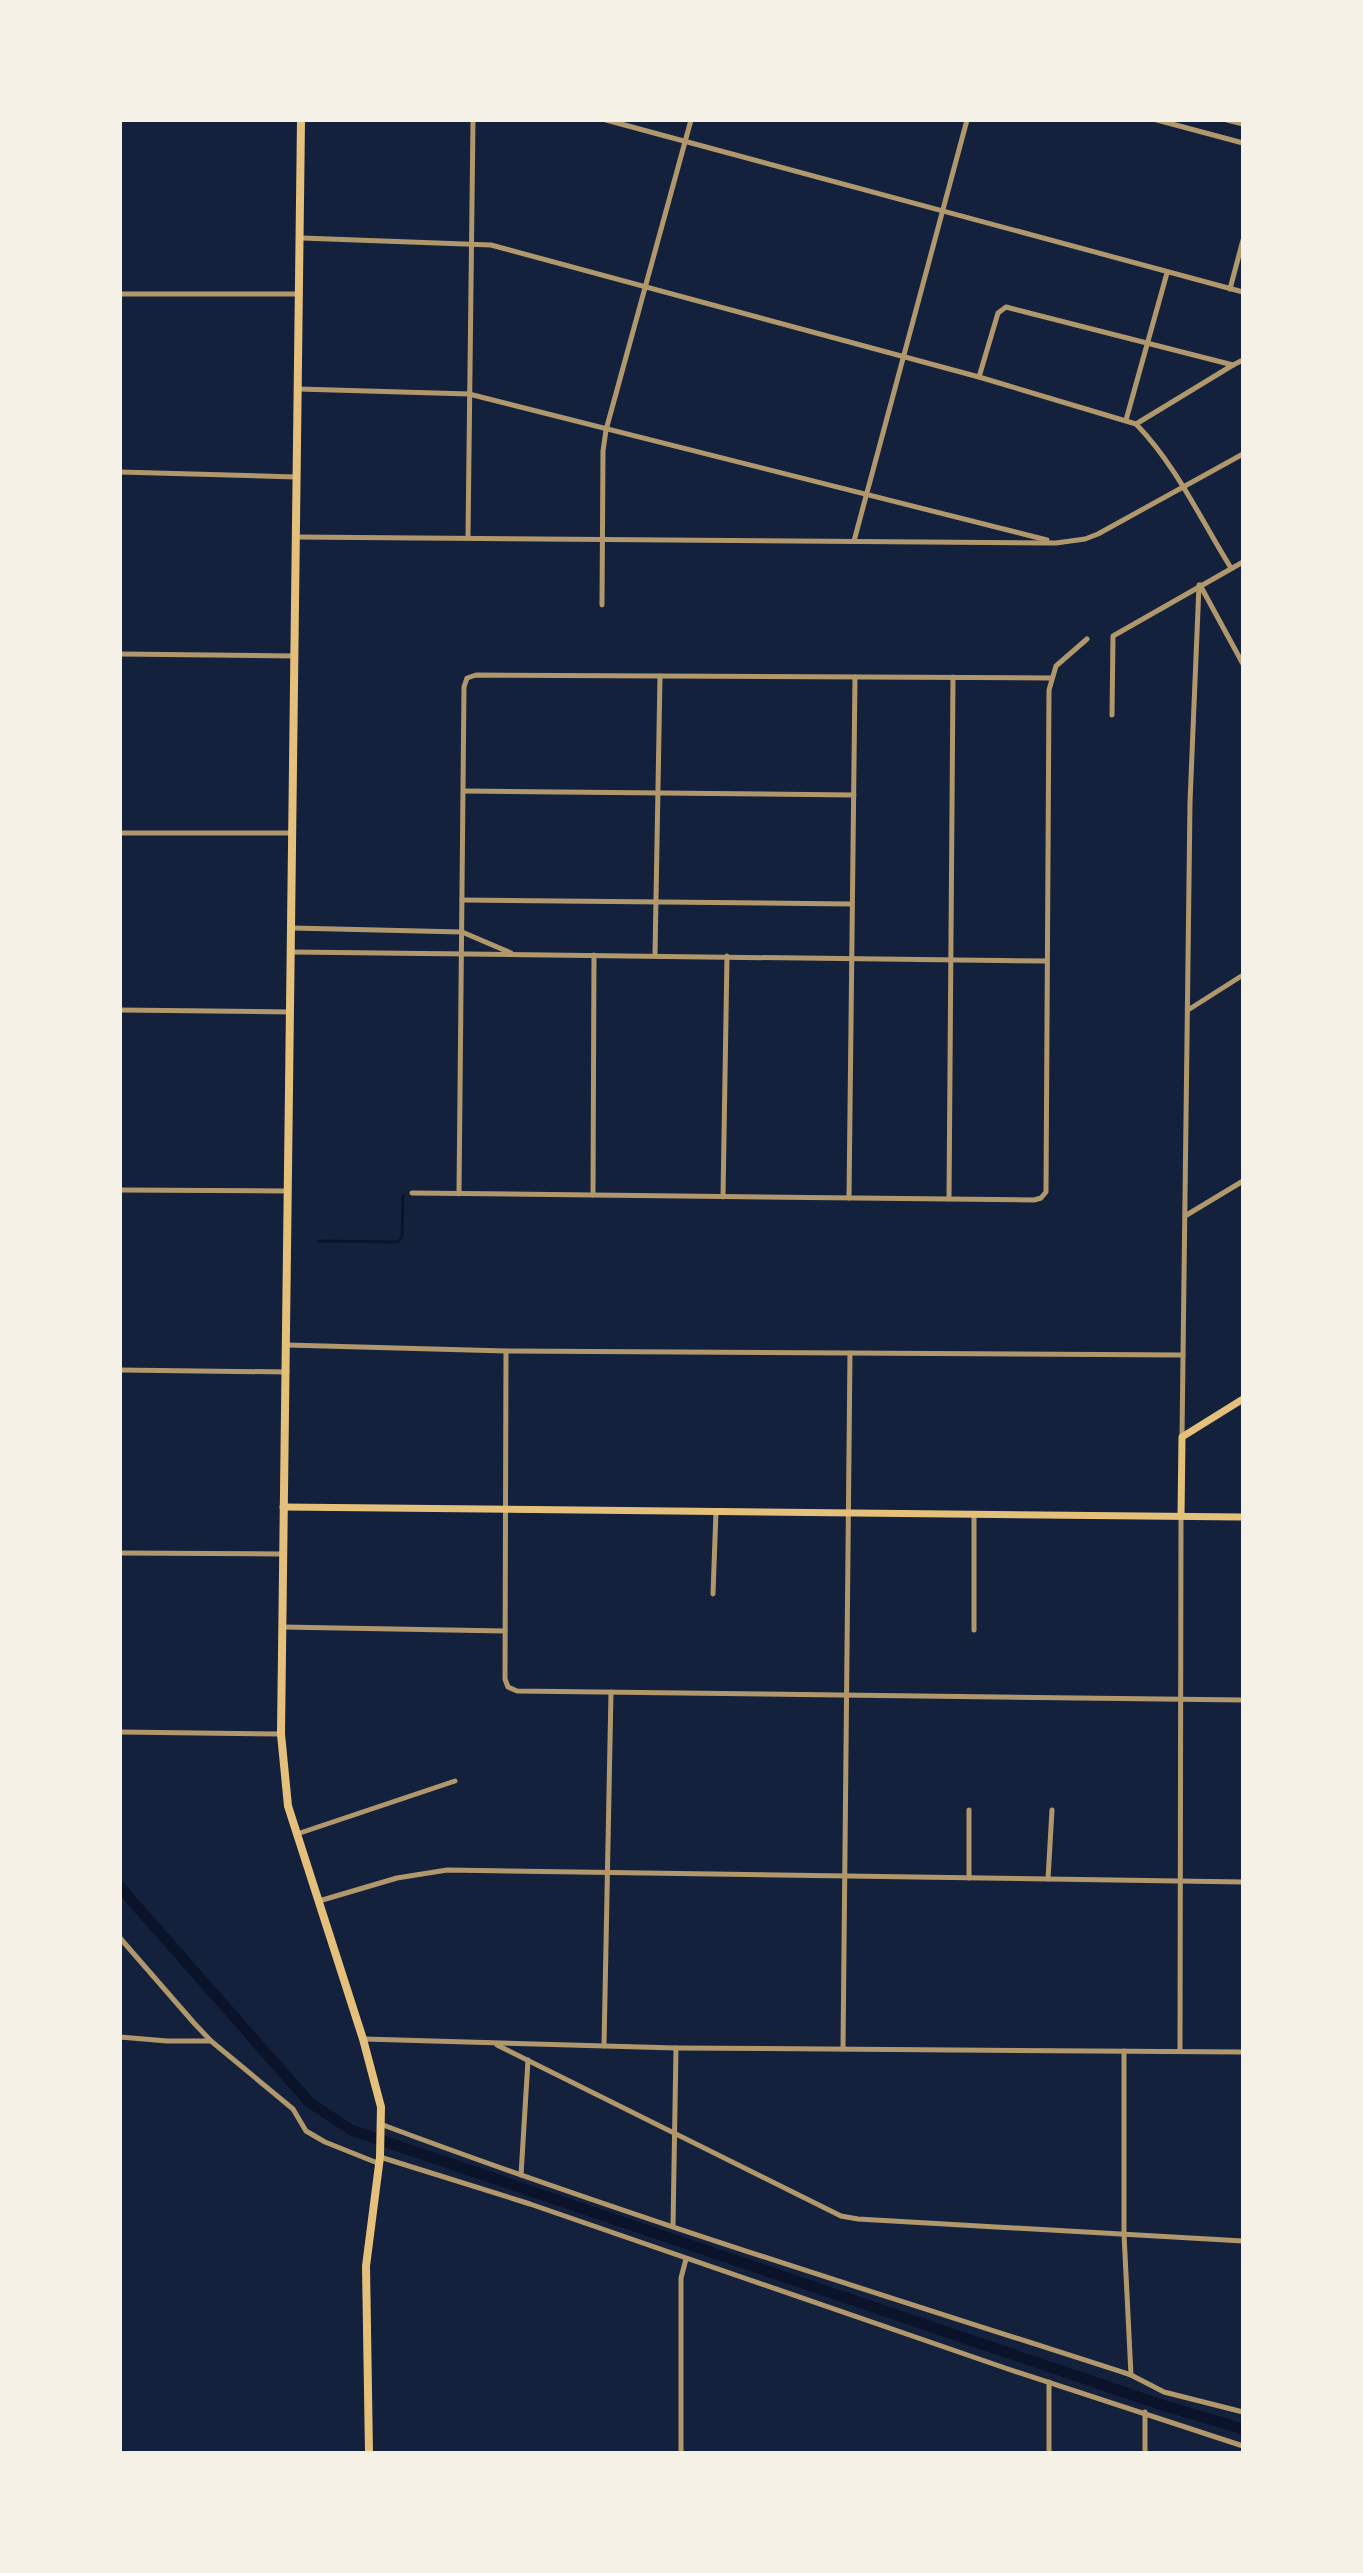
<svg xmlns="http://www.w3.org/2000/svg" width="1363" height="2573" viewBox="0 0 1363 2573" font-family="Raleway,sans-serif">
	<rect width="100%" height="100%" fill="#14213d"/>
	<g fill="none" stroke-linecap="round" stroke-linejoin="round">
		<!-- stream -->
		<polyline stroke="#0b132b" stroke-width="3" points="319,1241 398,1242 402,1236 403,1195"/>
		<!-- canal -->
		<polyline stroke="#0b132b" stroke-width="11" points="120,1887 309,2102 351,2130 1162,2405 1243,2429"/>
		<!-- minor -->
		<g stroke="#b1986c" stroke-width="5">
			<polyline points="606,120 1243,292"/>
			<polyline points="1157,120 1243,143"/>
			<polyline points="1227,120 1243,124"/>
			<polyline points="302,238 491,245 979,377 1136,424 1233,365"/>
			<polyline points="1230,289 1243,240"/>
			<polyline points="120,294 300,294"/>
			<polyline points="979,377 998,313 1006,307 1233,365 1243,360"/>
			<polyline points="299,389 469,394 1047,540"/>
			<polyline points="1126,420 1167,273"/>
			<path d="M1136,424C1176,465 1201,520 1231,568"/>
			<polyline points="120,472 296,477"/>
			<polyline points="297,537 1056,543 1085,539 1098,534 1243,454"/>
			<polyline points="468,537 473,120"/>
			<polyline points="854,541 967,120"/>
			<polyline points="1200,585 1243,664"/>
			<polyline points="602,605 603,451 606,430 691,120"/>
			<polyline points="120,654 294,656"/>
			<polyline points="1112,715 1113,636 1243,562"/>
			<polyline points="464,791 854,795"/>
			<polyline points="120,833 293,833"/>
			<polyline points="462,900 851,904"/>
			<polyline points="292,928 462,932 511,953"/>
			<polyline points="292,952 1047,961"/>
			<polyline points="655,955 660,676"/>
			<polyline points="120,1010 291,1012"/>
			<polyline points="1188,1010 1243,975"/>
			<polyline points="120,1190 287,1191"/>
			<polyline points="412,1193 1034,1200 1041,1198 1046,1192 1049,690 1056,666 1087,639"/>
			<polyline points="459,1194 464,687 467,678 476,675 1051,678"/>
			<polyline points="593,1195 594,955"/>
			<polyline points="723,1197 727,956"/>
			<polyline points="849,1198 855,677"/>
			<polyline points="949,1199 953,677"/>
			<polyline points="1185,1216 1243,1181"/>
			<polyline points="287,1345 506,1351 1183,1355"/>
			<polyline points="506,1351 505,1679 508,1687 517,1691 1243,1700"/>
			<polyline points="120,1370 287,1372"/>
			<polyline points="1182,1437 1190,802 1199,585"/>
			<polyline points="120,1553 283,1554"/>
			<polyline points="713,1594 716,1511"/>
			<polyline points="282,1627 505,1631"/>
			<polyline points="974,1630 974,1514"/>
			<polyline points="120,1732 281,1734"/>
			<polyline points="969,1810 969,1878"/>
			<polyline points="297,1834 455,1781"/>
			<polyline points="1048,1879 1052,1810"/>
			<polyline points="319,1901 397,1878 447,1870 1243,1882"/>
			<polyline points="120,1938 194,2023 211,2041 293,2109 306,2131 325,2142 380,2164"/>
			<polyline points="120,2037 167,2041 210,2041"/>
			<polyline points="364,2039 676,2048 1243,2052"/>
			<polyline points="497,2045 841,2216 858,2219 1243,2241"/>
			<polyline points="604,2046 611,1692"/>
			<polyline points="843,2049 850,1353"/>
			<polyline points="1180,2050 1181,1516"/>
			<polyline points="1124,2051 1124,2234 1131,2375"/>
			<path d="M383,2125C629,2217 881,2294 1131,2375L1164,2392L1243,2412"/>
			<polyline points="380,2157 530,2204 1008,2369 1243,2446"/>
			<polyline points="521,2175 528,2060"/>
			<polyline points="673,2226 676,2048"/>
			<polyline points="1049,2382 1049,2453"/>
			<polyline points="1145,2412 1145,2453"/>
			<polyline points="681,2453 681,2278 686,2259"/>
		</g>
		<!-- secondary -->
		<g stroke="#e5c07b" stroke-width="7">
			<polyline points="283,1507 1243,1517"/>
			<polyline points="1181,1516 1182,1437 1243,1399"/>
		</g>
		<!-- primary -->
		<polyline stroke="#e5c07b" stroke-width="8" points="301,120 281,1734 288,1806 363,2039 381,2107 380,2157 366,2266 369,2453"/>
	</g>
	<!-- border -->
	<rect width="1363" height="2573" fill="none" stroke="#f6f1e7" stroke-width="244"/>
</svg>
